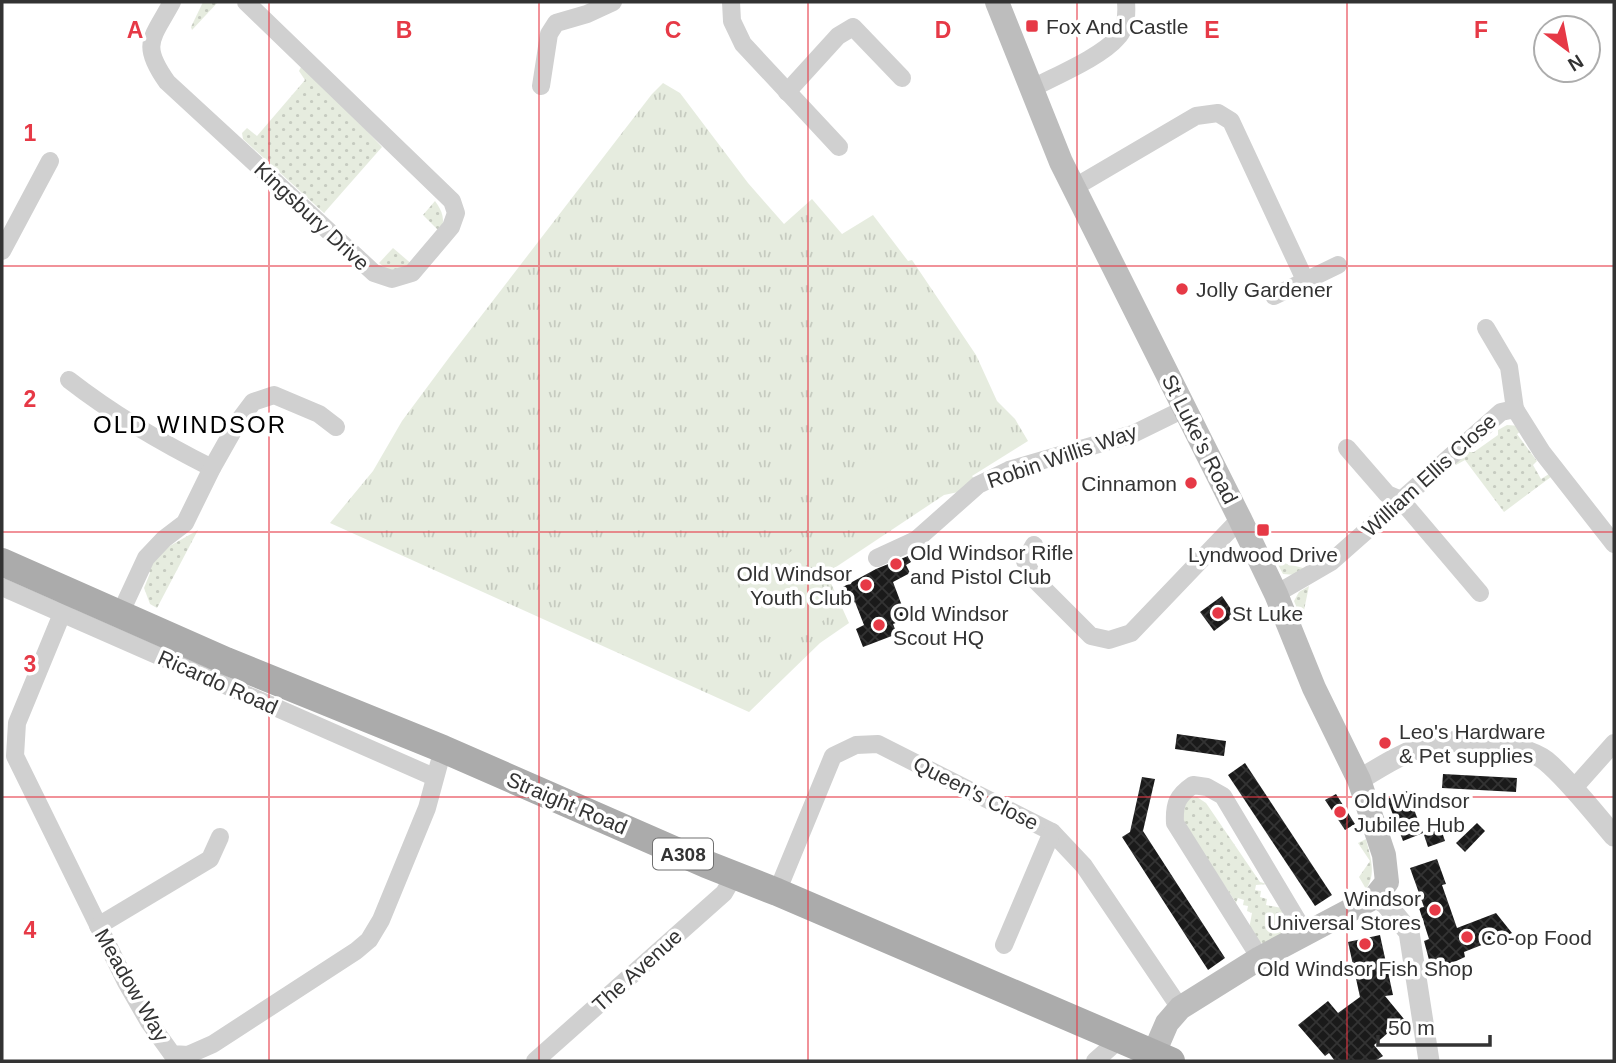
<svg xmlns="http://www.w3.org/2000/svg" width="1616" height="1063" viewBox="0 0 1616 1063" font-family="Arial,sans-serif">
	<defs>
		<pattern id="grass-dots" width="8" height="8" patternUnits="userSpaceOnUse" patternTransform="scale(1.75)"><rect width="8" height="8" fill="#e6ecdf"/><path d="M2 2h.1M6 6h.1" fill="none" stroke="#c6cbc0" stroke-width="1.8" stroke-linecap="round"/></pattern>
		<pattern id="park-tufts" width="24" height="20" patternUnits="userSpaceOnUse" patternTransform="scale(1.75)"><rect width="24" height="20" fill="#e6ecdf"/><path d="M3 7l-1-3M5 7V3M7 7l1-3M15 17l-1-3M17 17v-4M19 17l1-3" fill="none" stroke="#c6cbc0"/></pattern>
		<pattern id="building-cross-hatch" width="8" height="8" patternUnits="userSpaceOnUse" patternTransform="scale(1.75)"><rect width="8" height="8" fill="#1a1a1a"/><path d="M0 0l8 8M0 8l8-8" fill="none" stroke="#333"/></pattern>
	</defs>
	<rect width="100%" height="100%" fill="#fff"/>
	<!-- grass -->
	<g fill="url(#grass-dots)">
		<polygon points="203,2 218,2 192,30 191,27"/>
		<polygon points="301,67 308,68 382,147 324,213 243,139 242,133 247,128 257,136 305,80 299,71"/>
		<path d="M435,201C443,212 445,219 441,233L423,215Z"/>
		<polygon points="393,248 414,266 410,271 388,270 379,263"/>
		<polygon points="1507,425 1521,426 1524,429 1517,434 1537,461 1533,465 1541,479 1557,469 1559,471 1504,512 1465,460 1456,465 1454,461 1468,452 1474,452 1498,435 1498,430"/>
		<polygon points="198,530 157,608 150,604 144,588 150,573 148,570 161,551"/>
		<polygon points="1276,561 1307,569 1296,575 1283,574"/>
		<polygon points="1309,586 1302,620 1294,601 1299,592"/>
		<polygon points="1197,797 1206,803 1260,882 1267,884 1256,885 1255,890 1261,891 1260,897 1267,899 1266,905 1282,908 1290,922 1289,929 1267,945 1259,942 1249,929 1252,913 1247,911 1248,906 1243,905 1244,900 1238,898 1234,908 1235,901 1181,821 1181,804 1190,798"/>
		<path d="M1366,839C1370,856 1377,874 1366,889L1359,877L1370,861L1358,843Z"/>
	</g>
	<!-- park -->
	<polygon fill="url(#park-tufts)" points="663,83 680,93 748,183 784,224 812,199 842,234 873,215 908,261 912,260 976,355 997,401 1015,419 1028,441 972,476 978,484 968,490 944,495 833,569 829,579 849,623 820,643 749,712 330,523 373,471 402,421 451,355 652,94"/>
	<!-- pitch -->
	<g fill="#e6ecdf">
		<polygon points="900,442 903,443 917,468 917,472 867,498 865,497 851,474 852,469"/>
		<path d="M811,449L823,455L826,465C816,474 810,477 798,472L793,461L800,452Z"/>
		<polygon points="793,550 837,610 783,651 736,590"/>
	</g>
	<!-- building -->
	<g fill="url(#building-cross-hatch)">
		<polygon points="908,556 911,562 906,565 910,573 893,582 907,619 893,624 897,634 863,647 856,629 864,625 855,602 850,605 841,588 876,569"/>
		<polygon points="1222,596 1235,615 1214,631 1200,612"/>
		<polygon points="1177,734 1226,741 1224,756 1175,749"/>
		<polygon points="1245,763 1332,895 1315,906 1228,775"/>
		<polygon points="1443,774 1517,778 1516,792 1442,788"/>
		<polygon points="1142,777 1155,779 1143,831 1225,958 1208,970 1122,837 1130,832"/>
		<polygon points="1407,791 1423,833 1403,841 1387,799"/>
		<polygon points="1336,794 1355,824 1345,830 1325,800"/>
		<polygon points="1477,823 1485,831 1465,852 1456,843"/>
		<polygon points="1441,829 1445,841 1428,847 1424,835"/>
		<polygon points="1437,859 1446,884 1442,885 1457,928 1496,913 1512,933 1464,952 1465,957 1454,962 1456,967 1433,975 1424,941 1429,939 1419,908 1424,907 1410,868"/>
		<polygon points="1380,935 1393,995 1385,996 1404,1019 1374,1045 1383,1056 1375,1061 1335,1061 1329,1053 1325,1056 1298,1025 1328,1001 1338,1013 1360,997 1348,942"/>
	</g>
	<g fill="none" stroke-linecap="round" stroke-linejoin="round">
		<!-- minor -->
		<g stroke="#d0d0d0" stroke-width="18">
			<path d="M172,2C152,39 140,44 167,82L374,273L392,279L412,273L451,227L456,213L452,201L246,2"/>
			<polyline points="731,2 732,21 743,44 839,147"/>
			<polyline points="541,86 549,34 556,23 587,14 613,2"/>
			<path d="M1031,89C1055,76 1101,57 1117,38C1126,29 1127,14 1126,2"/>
			<polyline points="787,92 838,36 853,27 902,78"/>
			<polyline points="1075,187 1196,116 1218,113 1231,121 1305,280"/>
			<polyline points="2,251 50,161"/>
			<polyline points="1274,296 1338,265"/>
			<polyline points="1486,328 1509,367 1515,409"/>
			<path d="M69,380C114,415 160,442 212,468"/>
			<polyline points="1347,448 1387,494 1401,500 1480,593"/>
			<polyline points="1034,545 1025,561 1035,580 1091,636 1109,640 1131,633 1240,519"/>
			<polyline points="877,558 916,540 978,485 1009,470 1133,434 1184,409"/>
			<polyline points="2,587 434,777"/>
			<polyline points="71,592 17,723 15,756 126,982 149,1022 172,1054 188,1055 213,1044 356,951 369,940 381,920 427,808 443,749"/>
			<polyline points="1276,594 1331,562 1501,412 1515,409 1542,452 1614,544"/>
			<polyline points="120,614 146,558 164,539 185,523 212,468 238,422 253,402 274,395 319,414 336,427"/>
			<polyline points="1573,789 1614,743"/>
			<polyline points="777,892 833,756 856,745 878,744 1052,832 1084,866 1180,1008"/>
			<polyline points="98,926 210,859 220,837"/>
			<polyline points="1004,945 1052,832"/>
			<path d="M1260,958L1175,823C1174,804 1177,796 1193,785L1207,787L1223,796L1305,933"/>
			<polyline points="535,1061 724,893 734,876"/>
			<polyline points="1095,1061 1121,1038"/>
		</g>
		<!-- tertiary -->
		<g stroke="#d0d0d0" stroke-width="21">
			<path d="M1359,780C1380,767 1412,747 1436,743C1463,739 1525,744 1546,761C1569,780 1594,813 1614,836"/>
			<polyline points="1375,897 1386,904 1409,932 1429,1061"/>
		</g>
		<!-- secondary -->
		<polyline stroke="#bdbdbd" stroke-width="24" points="997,2 1061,162 1240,519 1276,594 1314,688 1359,780 1384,855 1387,882 1375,897 1260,958 1180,1008 1167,1023 1154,1053"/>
		<!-- primary -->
		<polyline stroke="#ababab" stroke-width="28" points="2,562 226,661 443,749 706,864 777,892 1171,1061"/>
	</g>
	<!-- grid -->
	<path fill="none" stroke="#e63946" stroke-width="2" stroke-opacity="0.55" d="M269,2V1061M539,2V1061M808,2V1061M1077,2V1061M1347,2V1061M2,266H1614M2,532H1614M2,797H1614"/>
	<!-- markers -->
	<g fill="#e63946" stroke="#fff" stroke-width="2.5">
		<rect x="1025" y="19" width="14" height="14" rx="3.5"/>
		<circle cx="1182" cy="289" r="7"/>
		<circle cx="1191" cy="483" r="7"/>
		<rect x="1256" y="523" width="14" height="14" rx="3.5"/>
		<circle cx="896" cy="564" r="7"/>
		<circle cx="866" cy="585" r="7"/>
		<circle cx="1218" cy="613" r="7"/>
		<circle cx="879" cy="625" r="7"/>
		<circle cx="1385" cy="743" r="7"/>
		<circle cx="1340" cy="812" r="7"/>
		<circle cx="1435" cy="910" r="7"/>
		<circle cx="1467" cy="937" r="7"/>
		<circle cx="1365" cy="944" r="7"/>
	</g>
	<g text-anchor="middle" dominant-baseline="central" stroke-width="7" stroke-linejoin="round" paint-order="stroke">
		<!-- shield labels -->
		<rect fill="#fff" stroke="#707070" stroke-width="2" x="653" y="838.5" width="60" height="31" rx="5"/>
		<g font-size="19" font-weight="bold" fill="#333">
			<text x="683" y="854">A308</text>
		</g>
		<!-- poi labels -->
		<g font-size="21" fill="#333" stroke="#fff" text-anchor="start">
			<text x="1046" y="26">Fox And Castle</text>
			<text x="1196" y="289">Jolly Gardener</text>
			<text x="1177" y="483" text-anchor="end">Cinnamon</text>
			<text x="910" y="552">Old Windsor Rifle<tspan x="910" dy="24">and Pistol Club</tspan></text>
			<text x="1263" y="554" text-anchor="middle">Lyndwood Drive</text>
			<text x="852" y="573" text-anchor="end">Old Windsor<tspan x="852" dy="24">Youth Club</tspan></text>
			<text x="893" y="613">Old Windsor<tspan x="893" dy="24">Scout HQ</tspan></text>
			<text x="1232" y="613">St Luke</text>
			<text x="1399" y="731">Leo's Hardware<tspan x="1399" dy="24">&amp; Pet supplies</tspan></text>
			<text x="1354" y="800">Old Windsor<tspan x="1354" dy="24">Jubilee Hub</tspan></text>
			<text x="1421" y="898" text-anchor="end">Windsor<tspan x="1421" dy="24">Universal Stores</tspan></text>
			<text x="1481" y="937">Co-op Food</text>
			<text x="1365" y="968" text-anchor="middle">Old Windsor Fish Shop</text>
		</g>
		<!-- street labels -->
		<g font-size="21" fill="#333" stroke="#fff">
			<text transform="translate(312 216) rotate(43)">Kingsbury Drive</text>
			<text transform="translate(1200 439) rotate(63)">St Luke's Road</text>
			<text transform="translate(1062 456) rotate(-19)">Robin Willis Way</text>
			<text transform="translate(1429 475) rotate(-42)">William Ellis Close</text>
			<text transform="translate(218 682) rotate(24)">Ricardo Road</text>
			<text transform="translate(976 793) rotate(27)">Queen's Close</text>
			<text transform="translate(567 803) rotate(23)">Straight Road</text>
			<text transform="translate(637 970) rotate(-42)">The Avenue</text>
			<text transform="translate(132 985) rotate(60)">Meadow Way</text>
		</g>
		<!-- quarter labels -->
		<g font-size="24" letter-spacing="2" fill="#000" stroke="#fff">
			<text x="190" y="424">OLD WINDSOR</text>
		</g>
	</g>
	<g font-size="23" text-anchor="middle" font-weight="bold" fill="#e63946" stroke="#fff" stroke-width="7" stroke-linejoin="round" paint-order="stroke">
		<text x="135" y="38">A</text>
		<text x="404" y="38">B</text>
		<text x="673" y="38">C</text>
		<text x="943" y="38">D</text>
		<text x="1212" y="38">E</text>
		<text x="1481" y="38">F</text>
		<text x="30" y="141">1</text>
		<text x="30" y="407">2</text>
		<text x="30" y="672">3</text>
		<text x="30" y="938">4</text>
	</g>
	<!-- border -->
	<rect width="1616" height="1063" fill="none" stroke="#333333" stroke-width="7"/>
	<!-- north arrow -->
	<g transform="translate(1567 49) rotate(148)"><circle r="33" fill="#ffffff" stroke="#adadad" stroke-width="2"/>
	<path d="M0-5L12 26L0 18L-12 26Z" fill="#e63946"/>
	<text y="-10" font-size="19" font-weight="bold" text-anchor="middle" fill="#333333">N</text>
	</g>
	<!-- scale -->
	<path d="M1378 1035v10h112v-10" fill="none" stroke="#333333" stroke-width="3.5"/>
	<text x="1388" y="1035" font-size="21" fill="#333333" stroke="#ffffff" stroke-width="5" paint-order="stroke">50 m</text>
</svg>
